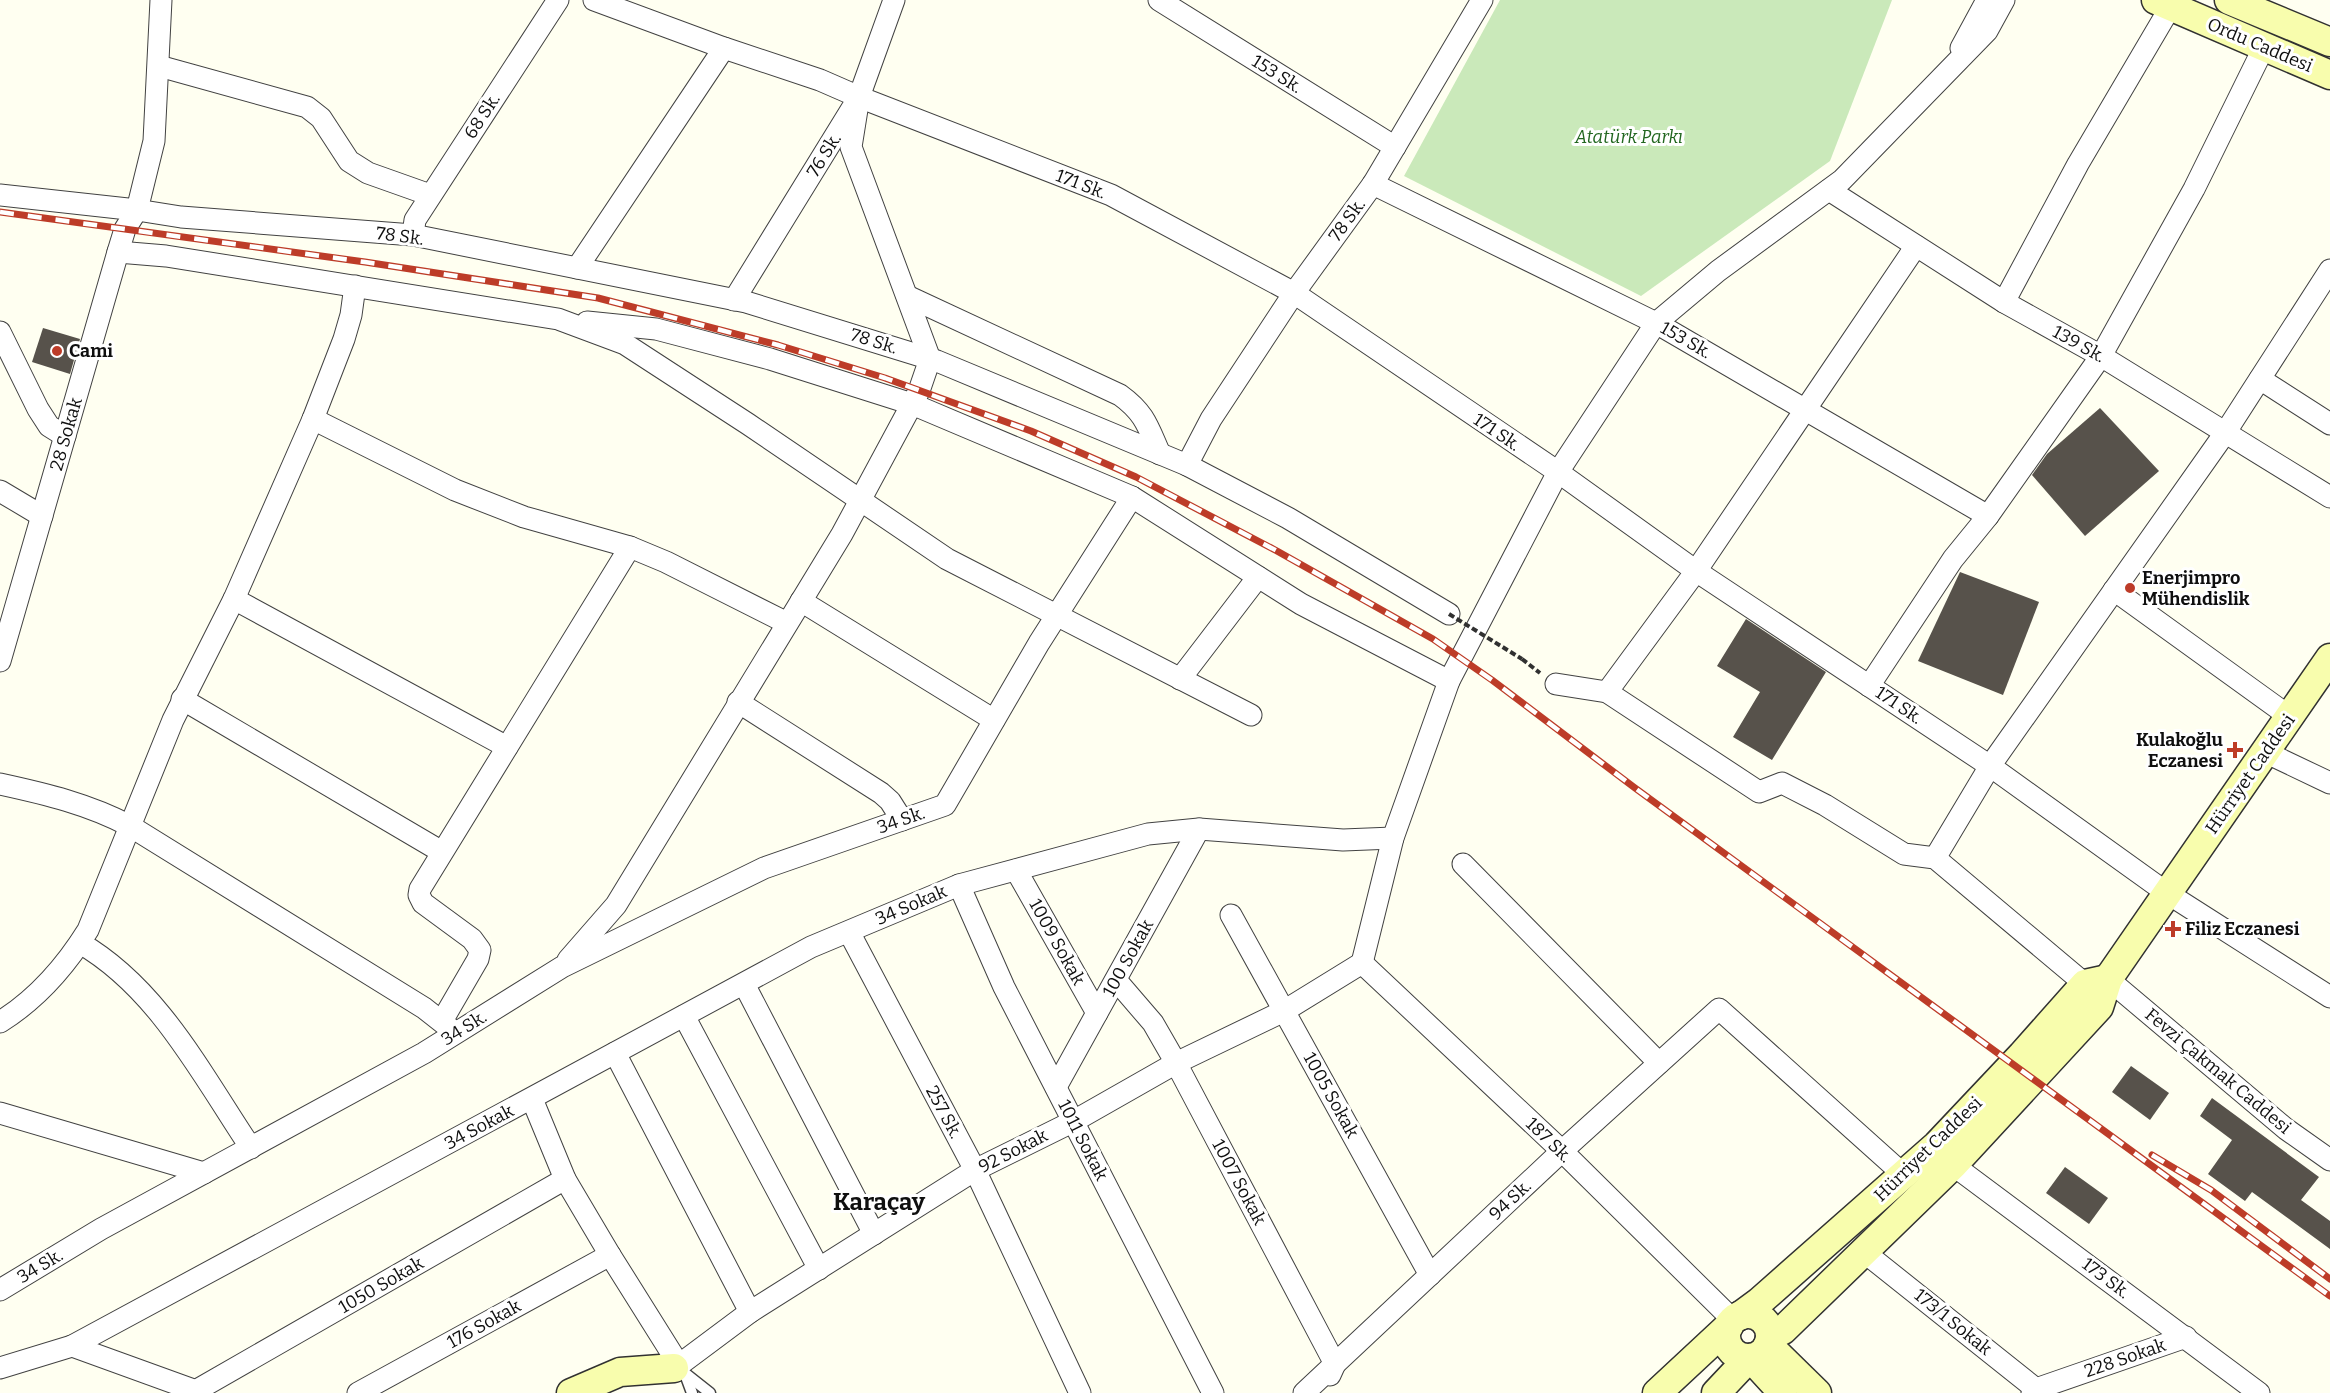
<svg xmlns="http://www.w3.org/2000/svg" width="2330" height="1393" viewBox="0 0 2330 1393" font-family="Bitter,serif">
	<rect width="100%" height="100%" fill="#fffff1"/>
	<!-- green -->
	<polygon fill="#cae9ba" points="1500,0 1892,0 1830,161 1641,296 1404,176"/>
	<!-- building -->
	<g fill="#57524b">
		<polygon points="43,328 80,339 70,374 32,362"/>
		<polygon points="2100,408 2159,471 2085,536 2032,475 2047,454"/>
		<polygon points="1960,572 2039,602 2003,695 1918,661"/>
		<polygon points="1746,619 1826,672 1772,760 1733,737 1760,692 1717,666"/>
		<polygon points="2131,1066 2169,1093 2150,1120 2112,1092"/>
		<polygon points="2212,1098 2319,1177 2301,1200 2330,1221 2330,1249 2252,1192 2245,1201 2208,1174 2232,1140 2200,1116"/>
		<polygon points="2065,1167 2108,1198 2089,1224 2046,1193"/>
	</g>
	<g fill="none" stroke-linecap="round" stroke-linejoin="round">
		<defs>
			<g id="lane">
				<polyline points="679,1365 685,1374 692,1393"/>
				<polyline points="686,1374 710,1393"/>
			</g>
			<g id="street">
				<polyline points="594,0 724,48 820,80 859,97 1111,195 1294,293 1558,472 1696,571 1990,766 2167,893 2330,997"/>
				<polyline points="1159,0 1395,147"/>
				<polyline points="1961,48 1987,0"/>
				<polyline points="159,66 307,107 321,118 349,161 368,173 430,195"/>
				<polyline points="1373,184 1656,323 1988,516"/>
				<polyline points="1829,190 2004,302 2101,356 2330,497"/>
				<polyline points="0,195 137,210 181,217 413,235 746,302 937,361 1187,465 1288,518 1449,614"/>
				<polyline points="413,235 415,220 558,0"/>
				<polyline points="118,252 166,256 558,319 625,344 748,424 947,559 1251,715"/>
				<polyline points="577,268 724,48"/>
				<path d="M907,296L1120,395C1145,413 1148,427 1160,454"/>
				<polyline points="734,300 859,97 894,0"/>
				<polyline points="2004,302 2078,164 2171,6"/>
				<polyline points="587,322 656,329 770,359 912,404 1132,497 1301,604 1449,681"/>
				<polyline points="0,332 38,409 49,426 65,436"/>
				<polyline points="2260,379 2330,424"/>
				<polyline points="313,419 455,490 524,517 630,547 666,562 787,623"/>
				<polyline points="1187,465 1211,419 1294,293 1373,184 1482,0"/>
				<polyline points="0,491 42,516"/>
				<polyline points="2114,590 2290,717"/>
				<polyline points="234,599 507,747"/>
				<polyline points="801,601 994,720"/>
				<polyline points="0,661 118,252 125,229 137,210 154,141 161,0"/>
				<polyline points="1180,679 1258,577"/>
				<polyline points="1556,684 1607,692 1759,792 1782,783 1825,805 1904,854 1935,858 2085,984"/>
				<polyline points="1869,686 1953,559 1988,516 2101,356 2194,189 2264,47"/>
				<polyline points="1607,692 1696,571 1916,246"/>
				<polyline points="182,699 442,852"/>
				<polyline points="738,702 881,793 890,801 902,820"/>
				<polyline points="2265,752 2330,783"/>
				<path d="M0,784C46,794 88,804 130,826L424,1008L452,1030"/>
				<polyline points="1935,858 1990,766 2225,433 2330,270"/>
				<polyline points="1463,864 1659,1063"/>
				<polyline points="1016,870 1097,1013"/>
				<polyline points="959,885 1004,987 1213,1393"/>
				<polyline points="1231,915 1430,1275"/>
				<polyline points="849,932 975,1170 1080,1393"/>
				<path d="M80,943C158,988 202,1075 251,1148"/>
				<polyline points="568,960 616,905 842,534 919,391 930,359 851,147 859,97"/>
				<polyline points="1362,963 1393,838 1449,681 1558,472 1656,323 1718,271 1842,180 1987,31 2004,0"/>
				<polyline points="1362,963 1562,1151 1733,1320"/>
				<polyline points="2108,979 2286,1129 2330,1160"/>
				<polyline points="1116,980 1153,1023 1176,1063 1335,1364 1330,1375"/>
				<polyline points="744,984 874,1234"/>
				<polyline points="684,1016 819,1269"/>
				<polyline points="442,1021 478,959 480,950 472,939 423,903 419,895 420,889 630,547"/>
				<path d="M0,1022C37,999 65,967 88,930L173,720L234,599L313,419L344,339L351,315L355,286"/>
				<polyline points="615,1053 750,1312"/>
				<polyline points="1056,1087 1199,829"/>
				<polyline points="532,1099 565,1179 610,1255 679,1365 750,1312 975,1170 1074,1121 1176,1063 1284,1011 1362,963"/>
				<polyline points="0,1113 204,1173"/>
				<polyline points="1953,1165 2259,1393"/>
				<polyline points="1864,1252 2041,1393"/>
				<polyline points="0,1290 101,1229 424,1053 562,967 764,868 945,805 1039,643 1132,497"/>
				<polyline points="72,1346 202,1393"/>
				<polyline points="0,1368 72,1346 811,947 959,885 1148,834 1199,829 1343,840 1393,838"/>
				<polyline points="196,1393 197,1390 565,1179"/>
				<polyline points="358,1393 610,1255"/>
				<polyline points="1304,1393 1562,1151 1719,1009 1904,1175"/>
				<polyline points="2032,1393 2036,1389 2186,1337"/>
			</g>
			<g id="secondary">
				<polyline points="2156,0 2330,75"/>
				<polyline points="2229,0 2330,42"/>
				<circle cx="1748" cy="1336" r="22"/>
				<polyline points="1740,1316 1759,1302 1937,1145 2022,1055 2085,984 2108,979"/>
				<polyline points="1770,1337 1783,1330 1953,1165 2099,1007 2108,979 2330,658"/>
				<polyline points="1768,1345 1817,1393"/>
				<polyline points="1751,1358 1783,1393"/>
				<polyline points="571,1393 620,1372 674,1368"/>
				<polyline points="1657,1393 1729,1326"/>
				<polyline points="1716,1393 1749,1358"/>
			</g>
		</defs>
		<!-- lane casing -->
		<use href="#lane" stroke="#424242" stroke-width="13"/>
		<!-- street casing -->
		<use href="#street" stroke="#424242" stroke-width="23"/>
		<!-- secondary casing -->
		<use href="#secondary" stroke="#313131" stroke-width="31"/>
		<!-- path -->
		<polyline stroke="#313131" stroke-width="4" stroke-dasharray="6 3" stroke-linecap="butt" points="1522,659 1540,673"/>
		<!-- lane -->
		<use href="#lane" stroke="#fff" stroke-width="10"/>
		<!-- street -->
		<use href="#street" stroke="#fff" stroke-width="21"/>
		<!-- secondary -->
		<use href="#secondary" stroke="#f8fdad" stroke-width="28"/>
		<defs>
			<g id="rail">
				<polyline points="0,212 365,262 598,298 778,345 885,378 1031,431 1136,477 1277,551 1433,639 1492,680 1635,788 2330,1296"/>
				<polyline points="2152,1155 2211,1190 2330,1279"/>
			</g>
		</defs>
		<!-- rail casing -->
		<use href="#rail" stroke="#bd3c28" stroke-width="7"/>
		<!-- rail -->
		<use href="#rail" stroke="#fff" stroke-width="4.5" stroke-dasharray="14" stroke-linecap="butt"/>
		<!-- path-bridge -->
		<polyline stroke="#313131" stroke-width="4" stroke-dasharray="6 3" stroke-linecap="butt" points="1449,614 1522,659"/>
	</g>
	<!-- markers -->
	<g fill="#bd3c28" stroke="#fff" stroke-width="2">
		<circle cx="57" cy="351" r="6"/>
		<circle cx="2130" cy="588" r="6"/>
		<path d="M2232 741h6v6h6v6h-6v6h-6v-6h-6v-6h6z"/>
		<path d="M2170 920h6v6h6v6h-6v6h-6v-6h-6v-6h6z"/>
	</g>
	<g text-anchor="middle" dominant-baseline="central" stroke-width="6" stroke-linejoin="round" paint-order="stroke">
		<!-- street labels -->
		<g font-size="18" fill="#0f0f0f" stroke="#fff">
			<text transform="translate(2260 45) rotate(23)">Ordu Caddesi</text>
			<text transform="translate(1277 74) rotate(32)">153 Sk.</text>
			<text transform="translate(482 116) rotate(-57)">68 Sk.</text>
			<text transform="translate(824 155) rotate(-58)">76 Sk.</text>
			<text transform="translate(1081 184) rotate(21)">171 Sk.</text>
			<text transform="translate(1347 220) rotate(-54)">78 Sk.</text>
			<text transform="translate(400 236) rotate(7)">78 Sk.</text>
			<text transform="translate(1686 340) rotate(30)">153 Sk.</text>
			<text transform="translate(874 341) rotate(17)">78 Sk.</text>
			<text transform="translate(2079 344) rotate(29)">139 Sk.</text>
			<text transform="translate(1497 432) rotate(34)">171 Sk.</text>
			<text transform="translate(66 434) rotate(-74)">28 Sokak</text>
			<text transform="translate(1899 705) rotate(34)">171 Sk.</text>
			<text transform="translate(2250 774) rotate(-55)">Hürriyet Caddesi</text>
			<text transform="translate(901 820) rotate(-19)">34 Sk.</text>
			<text transform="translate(911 905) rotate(-23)">34 Sokak</text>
			<text transform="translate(1057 942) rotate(61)">1009 Sokak</text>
			<text transform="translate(1128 958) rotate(-61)">100 Sokak</text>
			<text transform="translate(464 1028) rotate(-32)">34 Sk.</text>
			<text transform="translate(2218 1071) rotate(40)">Fevzi Çakmak Caddesi</text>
			<text transform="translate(1331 1095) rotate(61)">1005 Sokak</text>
			<text transform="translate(944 1112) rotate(62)">257 Sk.</text>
			<text transform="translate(479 1127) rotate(-28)">34 Sokak</text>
			<text transform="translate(1083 1140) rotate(63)">1011 Sokak</text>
			<text transform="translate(1549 1140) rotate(44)">187 Sk.</text>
			<text transform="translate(1928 1149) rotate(-44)">Hürriyet Caddesi</text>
			<text transform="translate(1013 1151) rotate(-27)">92 Sokak</text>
			<text transform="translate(1239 1182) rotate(62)">1007 Sokak</text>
			<text transform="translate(1510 1200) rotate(-43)">94 Sk.</text>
			<text transform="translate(40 1266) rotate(-31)">34 Sk.</text>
			<text transform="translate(2106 1278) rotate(37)">173 Sk.</text>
			<text transform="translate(381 1285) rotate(-30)">1050 Sokak</text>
			<text transform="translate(1953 1322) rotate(39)">173/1 Sokak</text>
			<text transform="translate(484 1324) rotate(-29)">176 Sokak</text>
			<text transform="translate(2125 1358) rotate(-19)">228 Sokak</text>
		</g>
		<!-- park labels -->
		<g font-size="18" font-style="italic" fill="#21661f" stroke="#fff">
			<text x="1629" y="137">Atatürk Parkı</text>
		</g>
		<!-- poi labels -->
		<g font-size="18" font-weight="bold" fill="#0f0f0f" stroke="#fff" text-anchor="start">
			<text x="69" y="351">Cami</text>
			<text x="2142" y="578">Enerjimpro<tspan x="2142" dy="21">Mühendislik</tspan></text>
			<text x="2223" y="740" text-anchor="end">Kulakoğlu<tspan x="2223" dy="21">Eczanesi</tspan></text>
			<text x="2185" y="929">Filiz Eczanesi</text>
		</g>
		<!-- district labels -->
		<g font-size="24" font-weight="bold" fill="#0f0f0f" stroke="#fff">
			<text x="879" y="1202">Karaçay</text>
		</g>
	</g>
</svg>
